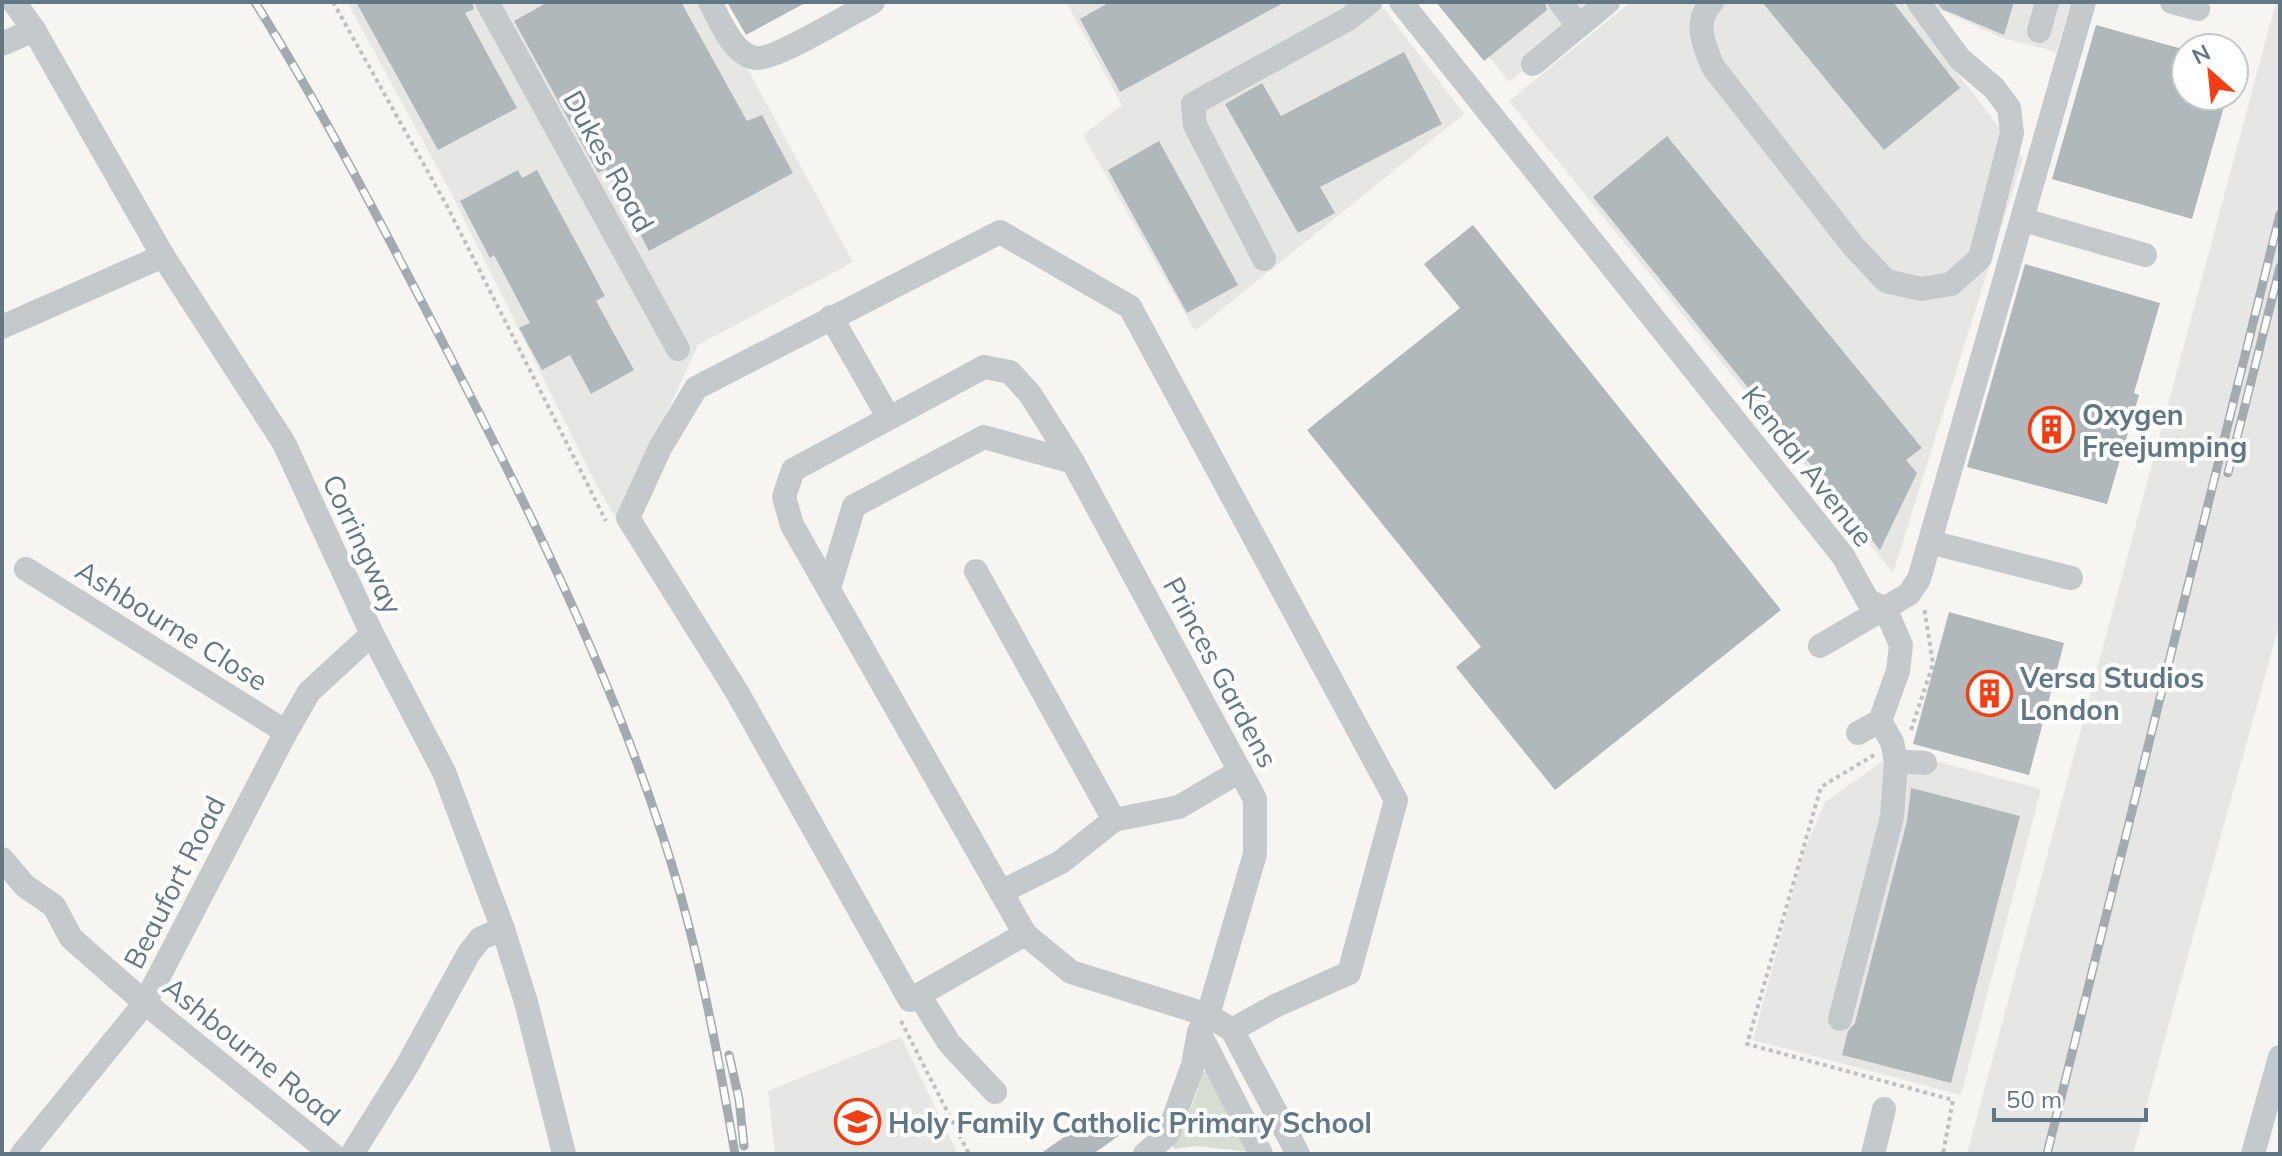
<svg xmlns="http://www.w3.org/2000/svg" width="2282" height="1156" viewBox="0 0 2282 1156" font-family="Mulish,sans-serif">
	<rect width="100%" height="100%" fill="#f6f5f1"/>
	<!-- built -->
	<g fill="#e6e7e5">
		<polygon points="347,2 711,2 853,262 698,345 617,521 596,484 449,189"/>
		<polygon points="1066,2 1379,2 1464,114 1195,331 1083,135 1122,105"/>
		<polygon points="1445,2 1604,2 1509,82"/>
		<polygon points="1631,2 1902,2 2023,158 1893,573 1509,101"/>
		<polygon points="1923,2 2071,2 2056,52 2002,38"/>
		<polygon points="2276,2 2280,2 2280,622 2133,1154 1967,1154"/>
		<polygon points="1897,751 2041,789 1961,1095 1753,1040 1804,851 1825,802"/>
		<polygon points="901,1037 958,1154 775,1154 768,1091"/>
	</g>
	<!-- green -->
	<path fill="#d7ded2" d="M1202,1072H1208L1250,1152L1197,1146L1174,1149L1172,1144C1187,1121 1196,1099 1202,1072Z"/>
	<!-- building -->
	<g fill="#b0b8bc">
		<polygon points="356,2 472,2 474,9 465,13 517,108 438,150"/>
		<polygon points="548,2 681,2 747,121 762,115 793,173 649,251 606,169 598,173 514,21"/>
		<polygon points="727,2 807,2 746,35"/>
		<polygon points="1110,2 1285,2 1120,92 1080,19"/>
		<polygon points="1436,2 1545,2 1547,10 1484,61"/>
		<polygon points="1762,2 1893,2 1960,88 1884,150"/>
		<polygon points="1937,2 2014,2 2004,35 1942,9"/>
		<polygon points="2096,25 2186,50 2186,96 2227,96 2192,219 2052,179"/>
		<polygon points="1404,52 1442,124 1320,187 1335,213 1298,233 1225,104 1262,83 1281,116"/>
		<polygon points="1667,136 1922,448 1906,460 1917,473 1880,550 1593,197"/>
		<polygon points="1159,141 1238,285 1187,313 1108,170"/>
		<polygon points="518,170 522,178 537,170 605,296 596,301 634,370 591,394 570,355 542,370 519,328 530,323 494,255 490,258 460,201"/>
		<polygon points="1473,225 1781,610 1555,790 1456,667 1481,647 1307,430 1460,308 1424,264"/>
		<polygon points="2025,264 2160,303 2134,393 2139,395 2107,504 1967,467"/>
		<polygon points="1949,612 2064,643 2029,775 1913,744"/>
		<polygon points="1911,788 2020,816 1951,1083 1842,1055 1848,1031 1855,1023 1907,821"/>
		<polygon points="1102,1110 1120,1135 1093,1154 1040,1154"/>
	</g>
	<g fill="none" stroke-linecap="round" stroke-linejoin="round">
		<!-- path -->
		<g stroke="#bec0c2" stroke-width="4" stroke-dasharray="4 4" stroke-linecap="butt">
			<polyline points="333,2 447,206 606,521"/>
			<polyline points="1911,730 1933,664 1924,607"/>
			<polyline points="1874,755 1821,787 1747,1044 1953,1100 1943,1154"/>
			<polyline points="901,1021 969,1154"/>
		</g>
		<!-- minor -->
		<g stroke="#c4c9cb" stroke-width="24">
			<polyline points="14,2 34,30 163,256 284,443 372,634 444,772 503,929 526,1002 564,1154"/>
			<polyline points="487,2 678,349"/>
			<path d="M710,2C720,20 732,54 756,58C773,61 852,13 873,2"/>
			<polyline points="1401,2 1843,556 1868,601 1885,608 1909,594 1919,579 2084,2"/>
			<polyline points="1560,2 1579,26"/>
			<path d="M1712,2C1693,22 1704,45 1713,67L1854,247L1886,281L1921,289L1951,284L1980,258L2012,133L2009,108L1994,88L1960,59L1918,2"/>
			<polyline points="2172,2 2198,9"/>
			<polyline points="2039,31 2047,2"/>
			<polyline points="2,44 34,30"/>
			<polyline points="1533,64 1608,2"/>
			<polyline points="2023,220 2145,255"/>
			<polyline points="1264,259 1195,125 1193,104 1348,19 1370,2"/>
			<polyline points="831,317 889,418"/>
			<polyline points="2,327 163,256"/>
			<polyline points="1930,542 2071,578"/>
			<polyline points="26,569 286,732"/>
			<polyline points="976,571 1114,820 1061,862 1001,892"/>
			<polyline points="829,588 854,506 984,437 1073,462"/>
			<polyline points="1820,646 1885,608 1901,645 1898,671 1880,721 1858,733"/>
			<polyline points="1896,761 1925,763"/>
			<polyline points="1114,820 1179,807 1240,771"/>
			<polyline points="2,859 25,886 54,906 71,938 145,1003 332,1154"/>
			<polyline points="1025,934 910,1000 737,692 628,518 660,448 696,388 1000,232 1130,307 1396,800 1349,973 1277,1005 1232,1030"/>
			<polyline points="919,995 949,1043 995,1092"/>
			<polyline points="1840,1019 1892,817 1896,761 1892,742 1880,721"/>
			<polyline points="1199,1032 1261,1154"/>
			<polyline points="22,1154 145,1003 286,732 309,692 372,634"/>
			<polyline points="352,1154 407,1066 469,953 481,938 503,929"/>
			<polyline points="1145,1154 1168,1134 1193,1065 1199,1032 1208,1015 1255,854 1255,799 1073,462 1030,394 1010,372 984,367 793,470 784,497 792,525 1025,934 1071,972 1208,1015 1232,1030 1298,1154"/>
			<polyline points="1873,1154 1884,1109"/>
			<polyline points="2253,1154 2280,1057"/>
		</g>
		<defs>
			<g id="rail">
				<path d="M255,2C323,111 382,225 441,339C522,495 602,655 658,822C695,930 716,1042 735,1154"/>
				<polyline points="2228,473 2280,267"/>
				<polyline points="729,1055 739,1099 744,1146"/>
				<polyline points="2047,1154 2280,214"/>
			</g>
		</defs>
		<!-- rail casing -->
		<use href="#rail" stroke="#a4abb0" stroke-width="9"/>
		<!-- rail -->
		<use href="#rail" stroke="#fff" stroke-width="6" stroke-dasharray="18" stroke-linecap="butt"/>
	</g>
	<!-- icons -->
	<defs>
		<symbol id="building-ring" viewBox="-11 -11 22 22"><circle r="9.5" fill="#fff" stroke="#f33e14" stroke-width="1.5"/><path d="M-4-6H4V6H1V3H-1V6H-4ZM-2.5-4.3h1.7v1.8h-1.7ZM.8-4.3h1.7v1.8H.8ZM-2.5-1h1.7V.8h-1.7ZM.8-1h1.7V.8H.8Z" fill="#f33e14"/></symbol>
		<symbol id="school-ring" viewBox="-11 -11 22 22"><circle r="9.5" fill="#fff" stroke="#f33e14" stroke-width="1.5"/><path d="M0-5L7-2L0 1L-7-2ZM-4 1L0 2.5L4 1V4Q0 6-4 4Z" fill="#f33e14"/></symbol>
	</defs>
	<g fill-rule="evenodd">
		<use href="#building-ring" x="2026" y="404" width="51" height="51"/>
		<use href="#building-ring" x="1964" y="668" width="51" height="51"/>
		<use href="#school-ring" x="832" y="1096" width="51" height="51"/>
	</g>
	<g text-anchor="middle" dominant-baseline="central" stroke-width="8" stroke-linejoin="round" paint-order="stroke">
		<!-- street labels -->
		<g font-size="28" fill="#627785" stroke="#fff">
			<text transform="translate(609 161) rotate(61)">Dukes Road</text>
			<text transform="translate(1808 466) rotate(52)">Kendal Avenue</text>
			<text transform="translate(363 544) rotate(65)">Corringway</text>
			<text transform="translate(172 625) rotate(32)">Ashbourne Close</text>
			<text transform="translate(1221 672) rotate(62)">Princes Gardens</text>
			<text transform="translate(174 882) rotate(-63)">Beaufort Road</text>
			<text transform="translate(252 1051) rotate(39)">Ashbourne Road</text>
		</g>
		<!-- poi labels -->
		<g font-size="28" font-weight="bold" fill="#627785" stroke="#fff" text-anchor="start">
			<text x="2082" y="414">Oxygen<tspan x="2082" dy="32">Freejumping</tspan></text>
			<text x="2020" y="677">Versa Studios<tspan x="2020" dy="32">London</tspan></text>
			<text x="888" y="1122">Holy Family Catholic Primary School</text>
		</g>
	</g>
	<!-- border -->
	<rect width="2282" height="1156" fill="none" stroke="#627785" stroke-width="8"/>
	<!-- north arrow -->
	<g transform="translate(2210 72) rotate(333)"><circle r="38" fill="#ffffff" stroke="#c0c9ce" stroke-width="2"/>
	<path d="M0-6L14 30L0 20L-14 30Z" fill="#f33e14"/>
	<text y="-12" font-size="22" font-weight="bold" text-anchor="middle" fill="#627785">N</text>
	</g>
	<!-- scale -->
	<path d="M1994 1108v12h152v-12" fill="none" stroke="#627785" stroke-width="4"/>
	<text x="2006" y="1108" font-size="24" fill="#627785" stroke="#ffffff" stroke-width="6" paint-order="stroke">50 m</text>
</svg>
